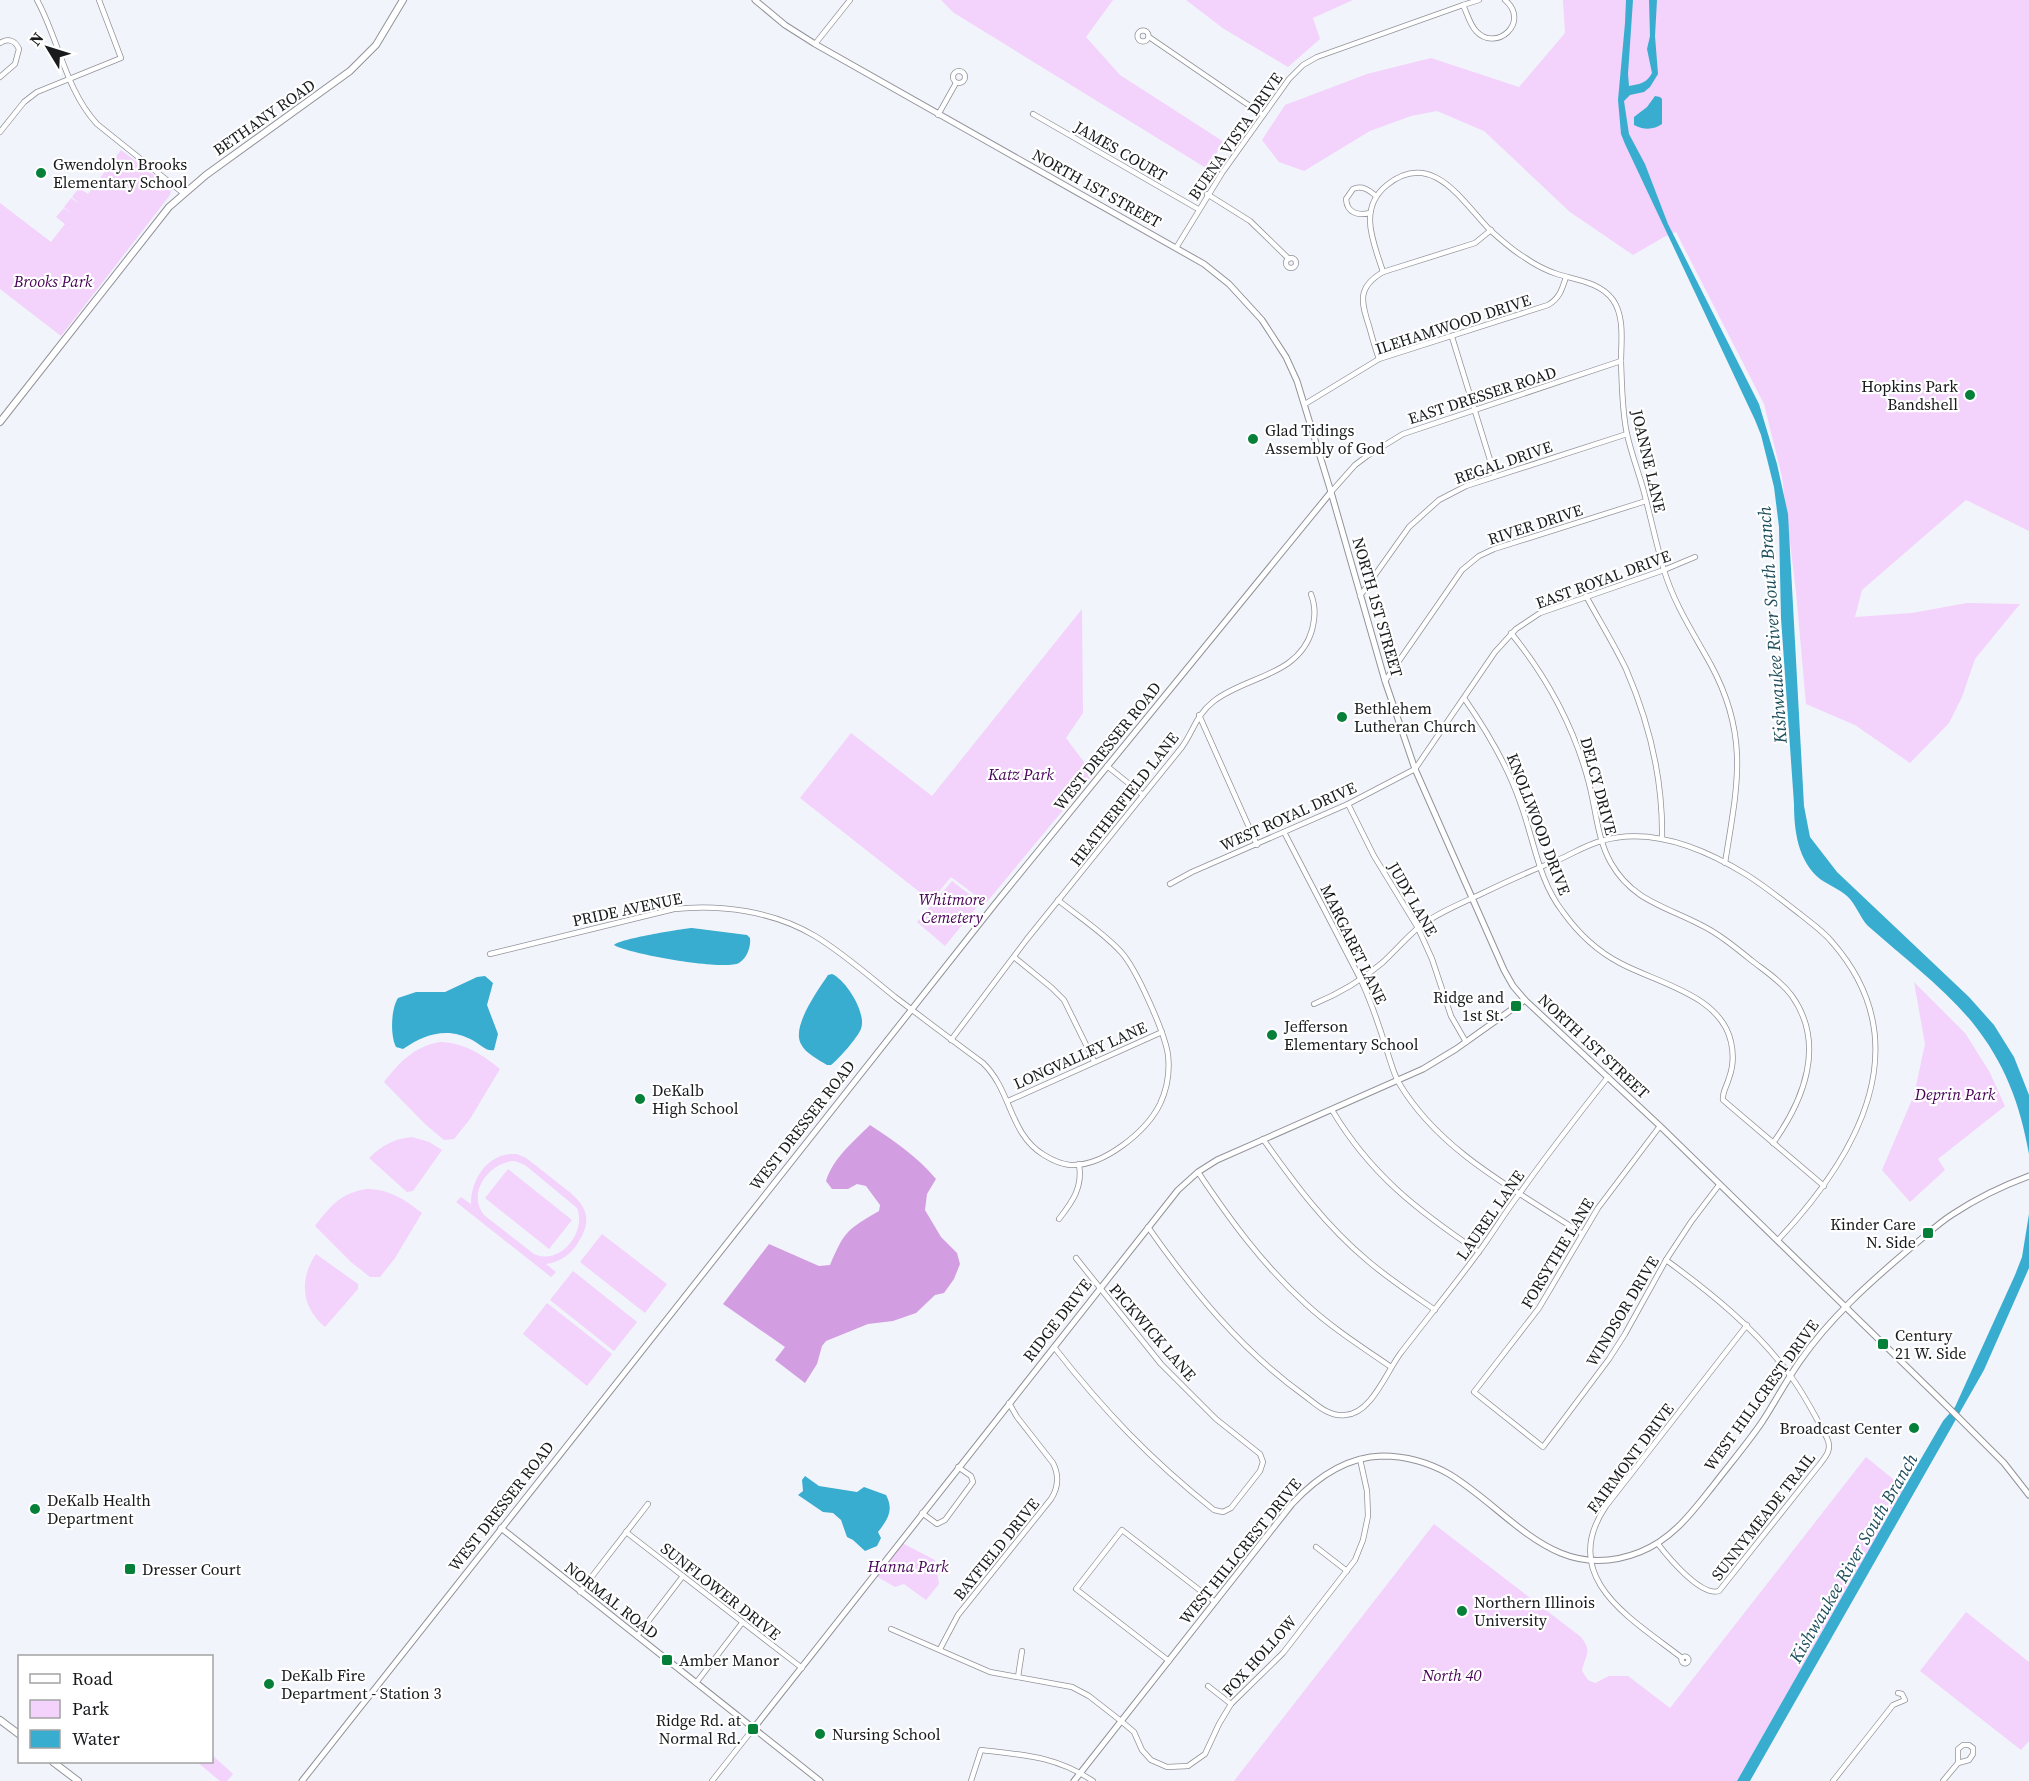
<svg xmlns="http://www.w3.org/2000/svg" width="2029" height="1781" viewBox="0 0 2029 1781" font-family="'Source Serif 4',serif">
	<rect width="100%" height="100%" fill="#f2f4fb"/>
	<!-- green -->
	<g fill="#f3d2fc" fill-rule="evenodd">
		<polygon points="941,0 1113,0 1086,37 1120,75 1224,142 1206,168 954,13"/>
		<polygon points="1186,0 1353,0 1313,18 1320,39 1288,67 1224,29"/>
		<polygon points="1563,0 2029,0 2029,531 1966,500 1862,590 1855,617 1912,613 1967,603 2020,604 1975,659 1962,697 1949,723 1910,763 1855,725 1806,704 1796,592 1782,477 1764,404 1676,232 1664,237 1633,255 1570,212 1484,131 1437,111 1411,116 1370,131 1304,171 1279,162 1262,140 1285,105 1367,74 1431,58 1519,87 1565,33"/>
		<polygon points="121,150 167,185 171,191 170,195 61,336 0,289 0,203 51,242 65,224 56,217 64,208 72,214 64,207 71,198 80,204 72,197 79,188 88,194"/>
		<polygon points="1082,609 1083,713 1066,738 1093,774 986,903 951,877 931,901 800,798 851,733 932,796"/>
		<polygon points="952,881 978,901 976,908 945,946 917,922"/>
		<polygon points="1914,982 1965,1033 1989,1071 2005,1106 1938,1159 1945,1170 1910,1202 1882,1170 1914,1095 1925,1044"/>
		<path d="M440,1042C465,1043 481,1054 500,1069L470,1119L454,1139L444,1140L425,1124L384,1082C400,1062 413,1047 440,1042Z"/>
		<path d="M412,1137L429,1142L442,1150L413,1191L407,1192L369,1158C382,1145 394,1139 412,1137Z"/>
		<path d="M517,1154L526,1158C537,1166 548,1175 559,1184C581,1200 596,1214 579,1241C572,1254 560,1262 546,1264L556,1272L551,1277L456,1202L461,1197L471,1204C471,1178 489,1152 517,1154ZM515,1161L525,1165L577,1208C587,1232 560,1266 534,1254L484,1215C466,1193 490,1161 515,1161Z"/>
		<polygon points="508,1169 572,1220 549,1249 485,1198"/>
		<path d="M366,1189C389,1189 404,1199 422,1213L395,1258L380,1277H370L351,1262L315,1226C331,1206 339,1194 366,1189Z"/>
		<polygon points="602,1234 667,1284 645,1313 580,1262"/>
		<path d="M316,1254L358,1284V1289L325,1327C301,1307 299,1279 316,1254Z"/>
		<polygon points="573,1271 637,1322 614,1351 550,1300"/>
		<polygon points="547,1303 612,1354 587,1386 523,1334"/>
		<path d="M1866,1457L1904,1488L1737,1781H1234L1434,1524L1581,1637C1593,1652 1585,1655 1582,1671L1588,1680L1595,1683L1609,1676H1628L1670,1708Z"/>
		<polygon points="902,1543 935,1560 939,1584 926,1600 904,1584 895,1587 876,1576"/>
		<polygon points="1966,1612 2029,1662 2029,1741 2021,1750 1920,1671"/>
		<polygon points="212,1755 233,1774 227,1781 220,1781 197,1762 212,1762"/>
	</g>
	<!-- forest -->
	<path fill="#d39de2" d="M870,1125C894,1141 918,1157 936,1179L927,1194L925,1210L941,1237L957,1253L960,1264L954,1279L944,1293L935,1295L916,1313L893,1321L868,1324L826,1341L822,1346L817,1364L805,1383L775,1360L785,1347L723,1304L769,1244L819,1266L830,1265C845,1230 847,1230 879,1211L880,1205L866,1186L857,1184L848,1189H832L826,1181C833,1158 853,1142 870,1125Z"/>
	<!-- water -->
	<g fill="#39add0">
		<path d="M1626,0H1633L1628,74L1629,86C1640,84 1647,83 1652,73L1647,49L1650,36L1649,0H1657L1655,36L1658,74L1650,87L1644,92L1630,95L1624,101L1629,134L1645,164L1668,224L1759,404L1777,464L1788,514L1804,806L1810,837L1837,872L1969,997L1994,1025L2014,1057L2029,1095V1154C2020,1104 2005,1063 1972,1022C1942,986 1903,957 1868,926C1860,918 1856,904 1847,896C1839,889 1829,885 1820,879C1798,861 1794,831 1794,804L1781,618L1779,527L1774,487L1761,435L1755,420L1625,144L1621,134L1618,100L1625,23Z"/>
		<path d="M1655,96L1660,97L1662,99V124C1654,130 1643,130 1634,125V117L1647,107Z"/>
		<path d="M692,928L747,935L750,938C751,947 747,958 739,963C724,971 629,954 614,945C619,939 680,929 692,928Z"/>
		<path d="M832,974C846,980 867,1013 861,1029C857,1038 839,1059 831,1065H827C819,1060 805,1053 801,1044C791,1026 819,989 828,975Z"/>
		<path d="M485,976L493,983L487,1005L498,1034L494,1050C487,1052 481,1045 474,1041C448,1026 425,1034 403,1049L396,1047C390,1035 391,1009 398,998L416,992H445L477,977Z"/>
		<polygon points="2029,1214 2029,1268 1984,1370 1750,1781 1737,1781 1904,1488 1943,1421 1955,1407 2015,1275 2022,1257"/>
		<path d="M805,1476L819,1486L857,1492L864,1487L886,1495C894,1510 888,1519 878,1532L881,1538L877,1546L865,1551L853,1540L847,1537L841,1520L833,1513L823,1512L798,1495L803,1491L802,1480Z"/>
	</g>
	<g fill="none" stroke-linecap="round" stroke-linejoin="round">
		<defs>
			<g id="minor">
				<path d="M37,0C59,40 65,89 97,124L183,193"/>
				<path d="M1479,0L1463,5C1467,13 1470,25 1476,31C1496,53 1531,22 1505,0"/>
				<circle cx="1143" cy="36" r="5.5"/>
				<polyline points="1149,37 1263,115"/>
				<path d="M0,43C8,38 15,40 19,49L15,64L0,77"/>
				<polyline points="815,44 850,0"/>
				<circle cx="959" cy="77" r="6"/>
				<polyline points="1033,114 1198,209"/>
				<polyline points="938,115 956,83"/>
				<polyline points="0,132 24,102 37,92 121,58 99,0"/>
				<polyline points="1207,194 1250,221 1289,259"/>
				<path d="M1370,213C1358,216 1347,213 1346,199L1353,189C1362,185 1369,190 1376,196"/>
				<polyline points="1176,248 1222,173 1289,79 1303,65 1317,57 1463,5"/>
				<circle cx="1291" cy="263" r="5"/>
				<path d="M1383,272C1374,243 1357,209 1387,185C1432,149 1462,201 1489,229C1500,239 1512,250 1524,257C1534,264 1545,270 1557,274C1576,280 1600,282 1613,300C1625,317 1621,343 1621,362C1622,386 1622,411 1627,434C1632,457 1641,478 1646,500C1652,523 1657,547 1664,570C1674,604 1694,634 1711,665C1750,737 1737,787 1725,863"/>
				<polyline points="1452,337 1495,476"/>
				<path d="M1379,359C1375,348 1372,337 1369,326C1361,302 1357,287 1383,272L1475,243L1491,230"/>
				<path d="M1305,404L1379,359L1548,305C1560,298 1562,289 1566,277"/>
				<polyline points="1331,492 1355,465 1367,456 1403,434 1621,361"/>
				<polyline points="1360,596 1409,527 1439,500 1466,486 1627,434"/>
				<path d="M1586,596C1599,620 1614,644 1626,669C1649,722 1663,780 1662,838"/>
				<path d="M1511,633C1546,676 1572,723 1587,776C1596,805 1596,837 1611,863C1632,900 1664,906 1699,924C1718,933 1735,947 1751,960C1765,971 1781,981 1792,996C1826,1044 1804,1100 1773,1143"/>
				<polyline points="1385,681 1462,570 1479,556 1494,549 1646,501"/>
				<path d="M1464,698C1487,731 1507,764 1520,802C1534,839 1538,880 1563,912C1578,933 1597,951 1620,963C1657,983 1721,995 1731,1042C1734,1055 1733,1067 1729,1078C1727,1086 1722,1092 1723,1100L1824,1186"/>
				<polyline points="1199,715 1257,845"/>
				<polyline points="1107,766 1143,795"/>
				<polyline points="1348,804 1374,856 1418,928 1432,959 1451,1016 1466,1042"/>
				<path d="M1284,832L1361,980C1371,1002 1379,1025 1386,1048C1390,1059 1393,1073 1399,1083C1440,1152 1516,1190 1581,1233"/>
				<polyline points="1170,884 1192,872 1348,804 1415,769 1495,652 1516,629 1540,613 1664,570 1695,557"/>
				<path d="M490,954L674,909C721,904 773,911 815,936C843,953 869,976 895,997C924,1019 953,1041 983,1063C1012,1091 1009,1134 1044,1155C1052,1160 1061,1164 1070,1165C1103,1167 1146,1132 1160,1104C1167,1089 1170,1072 1168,1055C1165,1033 1136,968 1121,952C1104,933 1079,917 1058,900"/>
				<polyline points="1014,957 1052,988 1064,1000 1094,1061"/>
				<path d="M1314,1004C1338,994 1361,981 1382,963C1394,952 1406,938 1419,927C1437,913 1460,904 1481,894C1506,882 1532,870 1558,860C1572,854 1586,845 1601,841C1651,826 1705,849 1747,875C1766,887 1783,901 1800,914C1811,923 1823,931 1832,942C1922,1045 1856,1157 1778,1240"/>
				<path d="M951,1040L1027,939L1182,747C1194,730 1196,715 1214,701C1246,676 1299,676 1312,630C1315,617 1316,608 1311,594"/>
				<polyline points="1008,1101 1162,1032"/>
				<path d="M1332,1110C1370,1174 1418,1211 1479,1252"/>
				<polyline points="1660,1126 1598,1208 1539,1308 1474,1392 1543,1447 1609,1359 1625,1334 1666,1260 1691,1222 1719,1185"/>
				<path d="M1263,1139C1294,1183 1326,1226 1368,1261C1389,1279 1412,1294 1435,1310"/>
				<path d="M1198,1172C1230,1220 1263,1265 1306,1304C1332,1328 1362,1347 1391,1367"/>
				<path d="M1059,1219C1073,1201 1083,1187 1079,1164"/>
				<path d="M1148,1227C1193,1291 1241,1350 1305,1396C1317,1405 1329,1417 1345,1415C1371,1414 1386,1373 1400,1354C1426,1320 1453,1287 1478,1253C1493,1233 1505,1212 1520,1193C1548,1153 1578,1115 1608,1077"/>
				<path d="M1054,1347C1104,1411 1151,1460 1214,1510L1223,1512L1231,1508L1260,1471L1263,1462L1260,1454L1216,1419L1161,1364L1076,1258"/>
				<polyline points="922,1513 937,1524 945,1520 973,1482 971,1476 958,1467"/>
				<polyline points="626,1532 802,1668"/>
				<path d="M1658,1544C1668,1557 1701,1597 1719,1591L1820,1464C1827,1455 1832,1449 1827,1438C1815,1416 1804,1393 1789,1374C1756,1329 1711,1293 1666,1260"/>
				<polyline points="1316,1547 1347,1571"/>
				<polyline points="580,1592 648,1504"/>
				<polyline points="891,1629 990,1672 1072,1687 1089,1696 1121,1721 1134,1732 1142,1750 1151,1760 1167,1767 1188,1766 1205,1754 1219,1724 1231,1704 1283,1653 1355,1560 1363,1540 1368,1516 1367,1491 1360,1459"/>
				<polyline points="637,1636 683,1576"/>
				<path d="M940,1649L958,1615L1051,1499C1058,1488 1059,1475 1053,1463L1017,1417L1009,1403"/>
				<circle cx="1685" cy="1660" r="3.5"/>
				<path d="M1682,1658C1632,1619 1557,1578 1606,1506L1747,1325"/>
				<polyline points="1169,1661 1076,1589 1122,1530 1215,1602"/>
				<polyline points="1018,1677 1022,1651"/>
				<polyline points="696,1683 742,1623"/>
				<polyline points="1208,1686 1231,1704"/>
				<polyline points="712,1781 753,1729"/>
				<path d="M971,1781L981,1750C1024,1755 1056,1756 1093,1781"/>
				<polyline points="1833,1781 1893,1705 1905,1700 1902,1694 1898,1693"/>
				<polyline points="1943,1781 1958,1763 1958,1749 1963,1745 1969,1745 1973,1748 1973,1754 1969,1760 1958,1763"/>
			</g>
			<g id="tertiary">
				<polyline points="755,0 785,25 815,44 1204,264 1229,284 1262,320 1286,357 1297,381 1331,492 1385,681 1415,769 1504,970 1513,986 1525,1000 1660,1126 1948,1407 2004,1463 2029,1495"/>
				<polyline points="501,1528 820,1781"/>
				<polyline points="753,1729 1178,1190 1198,1172 1217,1160 1423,1069 1456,1049 1525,1000"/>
				<polyline points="302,1781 995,904 1331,492"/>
				<path d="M1074,1781L1292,1504C1316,1478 1345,1457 1382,1456C1406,1456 1428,1462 1449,1474C1512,1512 1555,1586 1640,1552C1673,1539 1692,1512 1713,1486C1729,1465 1747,1444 1762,1422C1775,1402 1786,1381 1800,1361C1830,1318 1868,1284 1908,1250C1923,1238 1937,1224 1953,1214C1977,1198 2002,1186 2029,1176"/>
			</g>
			<g id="secondary">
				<polyline points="0,422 169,207 206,175 350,71 376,45 403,0"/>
				<polyline points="0,1720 20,1735"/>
				<polyline points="53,1762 78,1781"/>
			</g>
		</defs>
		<!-- minor casing -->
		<use href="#minor" stroke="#919399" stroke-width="6"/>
		<!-- tertiary casing -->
		<use href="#tertiary" stroke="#919399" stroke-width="7"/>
		<!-- secondary casing -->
		<use href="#secondary" stroke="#919399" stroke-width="8"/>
		<!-- minor -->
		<use href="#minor" stroke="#fff" stroke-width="4.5"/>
		<!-- tertiary -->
		<use href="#tertiary" stroke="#fff" stroke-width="5"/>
		<!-- secondary -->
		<use href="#secondary" stroke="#fff" stroke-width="6"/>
	</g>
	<!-- markers -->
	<g fill="#068039" stroke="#fff" stroke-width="2">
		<circle cx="41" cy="173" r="6"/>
		<circle cx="1970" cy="395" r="6"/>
		<circle cx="1253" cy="439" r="6"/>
		<circle cx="1342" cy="717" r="6"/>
		<rect x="1510" y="1000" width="12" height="12" rx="3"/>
		<circle cx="1272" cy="1035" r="6"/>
		<circle cx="640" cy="1099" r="6"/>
		<rect x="1922" y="1227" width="12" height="12" rx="3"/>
		<rect x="1877" y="1338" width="12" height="12" rx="3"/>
		<circle cx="1914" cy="1428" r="6"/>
		<circle cx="35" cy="1509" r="6"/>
		<rect x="124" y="1563" width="12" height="12" rx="3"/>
		<circle cx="1462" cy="1611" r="6"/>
		<rect x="661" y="1654" width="12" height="12" rx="3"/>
		<circle cx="269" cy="1684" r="6"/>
		<rect x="747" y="1723" width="12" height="12" rx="3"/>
		<circle cx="820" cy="1734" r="6"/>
	</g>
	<g text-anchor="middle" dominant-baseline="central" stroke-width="4.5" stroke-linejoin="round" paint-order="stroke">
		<!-- street labels -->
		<g font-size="16" fill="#191a1c" stroke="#fff">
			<text transform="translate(264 117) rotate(-35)">BETHANY ROAD</text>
			<text transform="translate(1235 136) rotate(-55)">BUENA VISTA DRIVE</text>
			<text transform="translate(1121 151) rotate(30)">JAMES COURT</text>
			<text transform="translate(1097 188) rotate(29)">NORTH 1ST STREET</text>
			<text transform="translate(1453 324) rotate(-18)">ILEHAMWOOD DRIVE</text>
			<text transform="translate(1482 395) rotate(-18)">EAST DRESSER ROAD</text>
			<text transform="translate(1649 461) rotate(77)">JOANNE LANE</text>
			<text transform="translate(1503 462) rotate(-19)">REGAL DRIVE</text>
			<text transform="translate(1535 524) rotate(-18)">RIVER DRIVE</text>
			<text transform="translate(1603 579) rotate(-20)">EAST ROYAL DRIVE</text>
			<text transform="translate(1378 607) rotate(74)">NORTH 1ST STREET</text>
			<text transform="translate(1107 746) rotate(-51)">WEST DRESSER ROAD</text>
			<text transform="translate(1599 786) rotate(75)">DELCY DRIVE</text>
			<text transform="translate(1124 799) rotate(-52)">HEATHERFIELD LANE</text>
			<text transform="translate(1288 816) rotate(-24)">WEST ROYAL DRIVE</text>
			<text transform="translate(1539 824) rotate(69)">KNOLLWOOD DRIVE</text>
			<text transform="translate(1413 899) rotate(60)">JUDY LANE</text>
			<text transform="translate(627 909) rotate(-12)">PRIDE AVENUE</text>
			<text transform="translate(1354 944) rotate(64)">MARGARET LANE</text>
			<text transform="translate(1594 1046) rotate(43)">NORTH 1ST STREET</text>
			<text transform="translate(1080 1055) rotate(-24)">LONGVALLEY LANE</text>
			<text transform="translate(802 1125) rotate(-52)">WEST DRESSER ROAD</text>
			<text transform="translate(1490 1215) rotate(-55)">LAUREL LANE</text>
			<text transform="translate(1557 1253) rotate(-59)">FORSYTHE LANE</text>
			<text transform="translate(1622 1311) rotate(-59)">WINDSOR DRIVE</text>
			<text transform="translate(1057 1320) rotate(-52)">RIDGE DRIVE</text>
			<text transform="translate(1153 1332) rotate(49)">PICKWICK LANE</text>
			<text transform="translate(1761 1395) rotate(-54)">WEST HILLCREST DRIVE</text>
			<text transform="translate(1630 1458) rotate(-53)">FAIRMONT DRIVE</text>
			<text transform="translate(501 1506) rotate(-52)">WEST DRESSER ROAD</text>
			<text transform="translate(1763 1516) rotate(-52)">SUNNYMEADE TRAIL</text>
			<text transform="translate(996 1549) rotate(-51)">BAYFIELD DRIVE</text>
			<text transform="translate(1240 1551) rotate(-51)">WEST HILLCREST DRIVE</text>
			<text transform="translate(721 1591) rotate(38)">SUNFLOWER DRIVE</text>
			<text transform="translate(612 1600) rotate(38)">NORMAL ROAD</text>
			<text transform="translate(1259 1656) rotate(-48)">FOX HOLLOW</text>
		</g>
		<!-- poi labels -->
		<g font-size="16" fill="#191a1c" stroke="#fff" text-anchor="start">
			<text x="53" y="164">Gwendolyn Brooks<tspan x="53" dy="18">Elementary School</tspan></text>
			<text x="1958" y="386" text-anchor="end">Hopkins Park<tspan x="1958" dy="18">Bandshell</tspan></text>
			<text x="1265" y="430">Glad Tidings<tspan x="1265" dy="18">Assembly of God</tspan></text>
			<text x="1354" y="708">Bethlehem<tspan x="1354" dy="18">Lutheran Church</tspan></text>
			<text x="1504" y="997" text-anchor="end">Ridge and<tspan x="1504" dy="18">1st St.</tspan></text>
			<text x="1284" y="1026">Jefferson<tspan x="1284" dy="18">Elementary School</tspan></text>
			<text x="652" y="1090">DeKalb<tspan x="652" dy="18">High School</tspan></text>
			<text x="1916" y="1224" text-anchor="end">Kinder Care<tspan x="1916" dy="18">N. Side</tspan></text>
			<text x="1895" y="1335">Century<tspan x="1895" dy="18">21 W. Side</tspan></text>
			<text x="1902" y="1428" text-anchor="end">Broadcast Center</text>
			<text x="47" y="1500">DeKalb Health<tspan x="47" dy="18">Department</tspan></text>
			<text x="142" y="1569">Dresser Court</text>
			<text x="1474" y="1602">Northern Illinois<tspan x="1474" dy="18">University</tspan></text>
			<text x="679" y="1660">Amber Manor</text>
			<text x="281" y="1675">DeKalb Fire<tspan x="281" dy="18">Department - Station 3</tspan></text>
			<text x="741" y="1720" text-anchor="end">Ridge Rd. at<tspan x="741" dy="18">Normal Rd.</tspan></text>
			<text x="832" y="1734">Nursing School</text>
		</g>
		<!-- park labels -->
		<g font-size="16" font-style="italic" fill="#460055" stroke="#fff">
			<text x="53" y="281">Brooks Park</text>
			<text x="1021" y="774">Katz Park</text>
			<text x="952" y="899">Whitmore<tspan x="952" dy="18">Cemetery</tspan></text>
			<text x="1955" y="1094">Deprin Park</text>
			<text x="908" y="1566">Hanna Park</text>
			<text x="1452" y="1675">North 40</text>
		</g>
		<!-- water labels -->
		<g font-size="18" font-style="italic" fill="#1d4d5c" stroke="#fff">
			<text transform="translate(1772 625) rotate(-94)">Kishwaukee River South Branch</text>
			<text transform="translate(1853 1558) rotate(-60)">Kishwaukee River South Branch</text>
		</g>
	</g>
	<!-- legend -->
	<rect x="18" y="1655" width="195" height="108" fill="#ffffff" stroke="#a3a3a4" stroke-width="1.5"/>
	<rect x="30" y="1674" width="30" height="9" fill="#ffffff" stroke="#a3a3a4" stroke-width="1.5"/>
	<text x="72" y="1685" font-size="18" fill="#191a1c">Road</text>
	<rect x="30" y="1700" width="30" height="18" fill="#f3d2fc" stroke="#a3a3a4" stroke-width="1.5"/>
	<text x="72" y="1715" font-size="18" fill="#191a1c">Park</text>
	<rect x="30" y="1730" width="30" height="18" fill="#39add0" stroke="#a3a3a4" stroke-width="1.5"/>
	<text x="72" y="1745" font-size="18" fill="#191a1c">Water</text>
	<!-- north arrow -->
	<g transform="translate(48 48) rotate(308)" stroke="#ffffff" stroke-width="4.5" paint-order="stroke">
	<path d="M0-4.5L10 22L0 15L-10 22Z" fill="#191a1c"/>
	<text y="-9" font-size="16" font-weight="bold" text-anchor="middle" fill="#191a1c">N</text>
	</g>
</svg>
